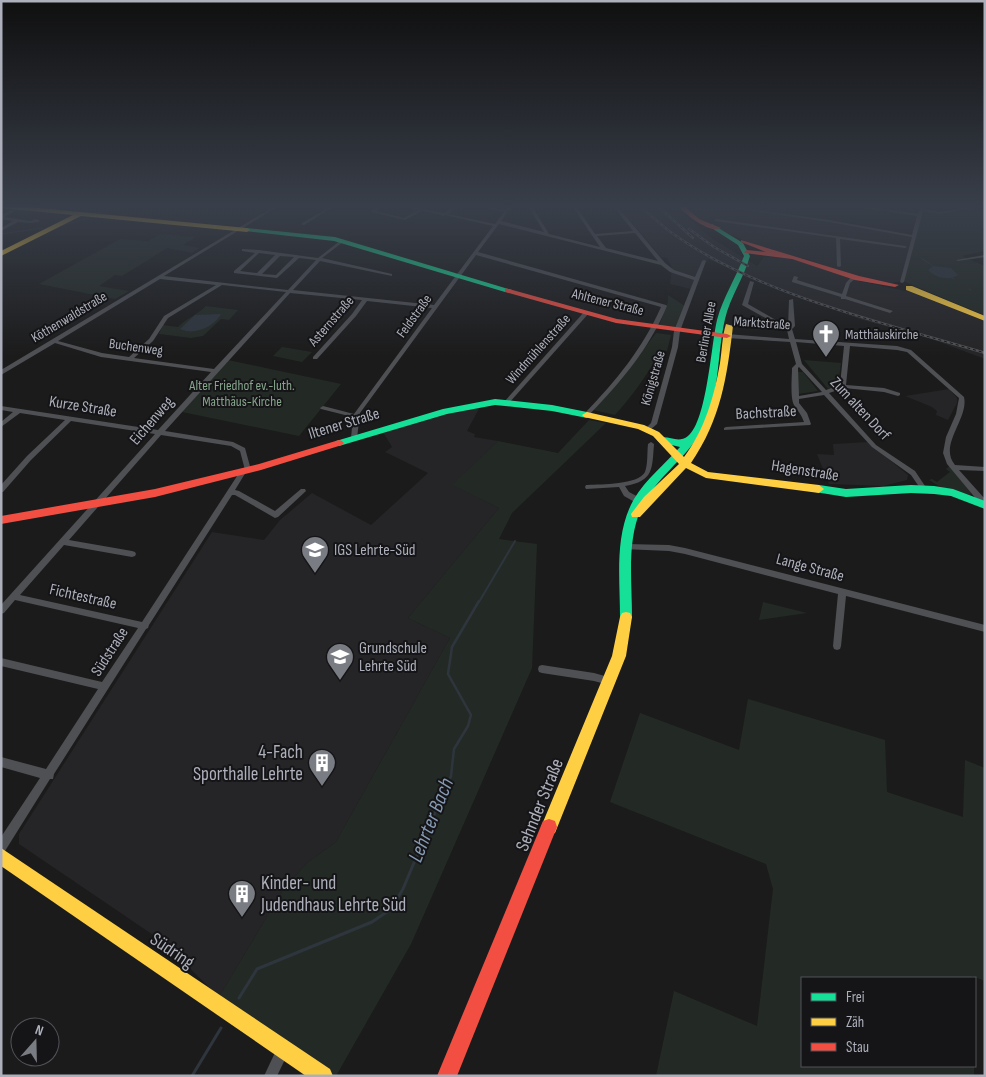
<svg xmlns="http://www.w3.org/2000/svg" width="986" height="1077" viewBox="0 0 986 1077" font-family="'Sofia Sans Condensed',sans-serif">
	<rect width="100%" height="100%" fill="#1b1b1b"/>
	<!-- built -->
	<g fill="#252527">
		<polygon points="618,206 675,206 710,237 757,266 764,257 789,258 859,281 910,292 985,321 985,359 929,338 863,320 801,298 708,259 691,289 670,284 672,268 667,258 661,257"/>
		<polygon points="683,206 784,206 783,214 914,237 903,281 892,283 853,276 807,259 765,250 701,221"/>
		<polygon points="949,389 957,398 957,403 948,420 936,415 937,411 932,407 905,396"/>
		<polygon points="481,405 467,431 475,434 474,437 498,441 453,485 499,508 408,618 450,638 336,842 307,863 283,890 219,997 162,941 19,844 19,834 212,532 264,540 280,520 312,493 371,525 428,473 385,452 392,447 383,432"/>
		<polygon points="868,442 908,475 907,480 883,486 829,484 817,454 834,455 833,444"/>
	</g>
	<!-- green -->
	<g fill="#232a25">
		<polygon points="80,206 120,206 101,214 72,211"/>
		<polygon points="977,206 985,206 985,228 981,229 985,231 985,251 962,256 985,266 984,315 903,281 920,216"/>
		<polygon points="160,234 196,237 183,245 200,248 192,253 167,248 122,276 115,275 99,286 129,291 115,299 39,284 120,239 148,241"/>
		<polygon points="668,295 685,306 677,328 659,326 668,302"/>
		<path d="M206,306L238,310L229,320L221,319L203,336L191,338L159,334L163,325L178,327C187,318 198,314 206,306Z"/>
		<path d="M656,333L671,335L667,351L661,350C648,374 633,395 615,415L593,410L620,381Z"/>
		<polygon points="282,347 312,352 302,362 273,356"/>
		<polygon points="228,360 341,384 299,436 182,412"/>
		<polygon points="804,360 841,363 838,385 828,389"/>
		<polygon points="797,372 803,372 818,391 798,394"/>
		<polygon points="589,420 606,423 512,513 499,539 537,544 532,668 411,944 336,1076 331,1076 219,997 283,890 307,863 336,842 450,638 408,618 499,508 452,485 498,441 558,453"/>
		<polygon points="950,466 971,493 970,495 942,488 929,480 932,479 937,482 950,472 946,469"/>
		<polygon points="763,602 807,613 759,620"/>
		<polygon points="748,699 885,740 887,792 963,817 965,760 985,768 985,981 972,976 971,978 802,978 802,1066 974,1066 974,1076 656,1076 674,991 757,1026 773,889 766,864 610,802 640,713 739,750"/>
	</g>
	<!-- water -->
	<g fill="#2e353d">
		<path d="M933,266L951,268L958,275C949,281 935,278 928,270Z"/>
		<path d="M221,314C214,327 194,336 180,329L195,315Z"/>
	</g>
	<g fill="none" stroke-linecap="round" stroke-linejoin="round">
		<!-- stream-far3 -->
		<g stroke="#2e353d" stroke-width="1">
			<polyline points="100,213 119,206"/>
			<polyline points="67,224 93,217"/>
			<polyline points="1,234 43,228"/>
			<polyline points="921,258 933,266"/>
			<polyline points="952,278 954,279"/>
			<polyline points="969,289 971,290"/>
		</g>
		<!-- stream-far2 -->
		<polyline stroke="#2e353d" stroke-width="2" points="479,602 515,541"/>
		<!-- stream-far1 -->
		<polyline stroke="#2e353d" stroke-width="2.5" points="436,812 451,776 454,749 468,726 471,715 448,674 452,647 479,601"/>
		<!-- stream -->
		<g stroke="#2e353d" stroke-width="3">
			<polyline points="239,998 257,969 372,922 391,909 403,889 436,810"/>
			<polyline points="192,1076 221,1028"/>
		</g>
		<!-- street -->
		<g fill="#4f5054" fill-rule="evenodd">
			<polygon points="19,206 20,206 20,208 4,217 30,221 35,219 39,220 39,222 30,223 18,222 1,231 1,228 13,221 1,219 1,215"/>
			<path d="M275,206H279L164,276L288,290L316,260L299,258L277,278L234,273V271L255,253L242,251V249L259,250L318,258L341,240L343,241V242L322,258L392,274V276L320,261L293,290L434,305L493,226L445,215L443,216L441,215L422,211L405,220L372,212V210L378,206H382L376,211L404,218L418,210L406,207L405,206H411L444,213L454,206H458L448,214L495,224L504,212L481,207L479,206H486L505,210L508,206H512L501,221L544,232L528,206H532L549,234L600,247L572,206H576L595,234L633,231L613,206H617L665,263L674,270L695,277L702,261L704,260L706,261L680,331L678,347L657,424L650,430H646L645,429L651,423L672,347L674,331L694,280L670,272L661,265L499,224L478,252L666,305L667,306C649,349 621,382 589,415H585V413C616,381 643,348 661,307L476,255L360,413L357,438L354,440L351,438L353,417L321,409L320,408L323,406L354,414L432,308L367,301L356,316L317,359H313V357L352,314L362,300L290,293L165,431L233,442L245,448L251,470L250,472H246L235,490L239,491L275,511L301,489H305L306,491L278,517L275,518L235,495H232L149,625L148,628L146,629L54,774L53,779H50L5,851L1,852V837L40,778L1,767V757L46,769L98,689L1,666V658L102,682L138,628L15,600L4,613L1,614V605L155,434L71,421L31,460L3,492H1V485L27,456L65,420L20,413L1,427V422L13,412L1,410V406L158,430L211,372L101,357L55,343L1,375V370ZM635,233L658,261L606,248L597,236ZM259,253L275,255L257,273L240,271ZM280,256L294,257L276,275L262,274ZM160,279L216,285L164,316L149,339L129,357L102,353L58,341ZM222,285L286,292L214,369L134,358L153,341L168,318ZM161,435L231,446L240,451L245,470H241L142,622L20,595L64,545L132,557L135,556L136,554L135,552L132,551L69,540Z"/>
			<polygon points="331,206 335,206 304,225 301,224"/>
			<polygon points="720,206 728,206 829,220 912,235 917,216 854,206 862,206 918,214 920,206 924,206 923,209 939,212 976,206 984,206 939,214 923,211 904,282 902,283 900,282 912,237 829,222"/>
			<polygon points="716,219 905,246 907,247 905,248 840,239 841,266 839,267 837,266 836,238 715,221 714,220"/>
			<polygon points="985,255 985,257 958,261 956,260"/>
			<polygon points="794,276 798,277 797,280 842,294 846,283 852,276 856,276 856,278 850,283 846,296 893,311 890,313 845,299 841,299 841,297 792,282 792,281"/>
			<path d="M750,281L754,282L748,304L788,327L789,300L793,299L795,326L792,329L795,339L897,346L911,350L964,397C969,419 938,445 955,465L985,467V471L959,470L985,499V506H982L947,464L943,453L946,437L956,414L959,398L907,352L897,350L850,346L846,385L884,388L900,393V395L898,396L884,392L844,388L829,393L876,445L915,471L927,489L926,491H922L911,475L872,447L824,395L799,399V403L807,413L811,424L810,425L724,430V428L726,427L804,422C801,414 798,411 794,405C790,398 792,377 792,368L796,364L790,342L727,338L724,336L727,334L789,339L787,330L742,305ZM796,342L844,346L840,385L826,390L802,364ZM799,367L822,392L799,396L798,368Z"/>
			<polygon points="584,312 589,313 509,403 505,403 505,401"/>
			<path d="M651,442L654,444C652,469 654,481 625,486L629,492L646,501L647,503L646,505H640L624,496L619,487L586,489L585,487L586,485H588C601,484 638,485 645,472C648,464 647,453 648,444Z"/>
			<polygon points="626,544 669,545 685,548 985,625 985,632 846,596 841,646 840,649 837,650 834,649 833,646 838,594 685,554 669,551 623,549 622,547 623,545"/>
			<polygon points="542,665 594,673 612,678 614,681 612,684 609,685 594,681 542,673 539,672 538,669 539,666"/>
			<polygon points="284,1043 289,1044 290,1049 277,1076 264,1076 279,1044"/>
		</g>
		<!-- fast -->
		<g fill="#16e098" fill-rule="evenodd">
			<path d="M712,224L743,243L750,256C744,278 730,297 725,319C717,354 720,391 705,424C693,450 670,467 653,489C624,525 632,574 632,617L630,621L626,622L622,621L620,617C620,578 614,534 634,499C646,479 665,464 680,447L659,442L657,440L659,438C669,435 678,444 688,436C707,421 711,345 717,320C723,297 736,278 744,256L738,245L710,227L709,226Z"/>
			<polygon points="247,228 335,237 512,290 505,292 334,241 245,231 245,229"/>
			<polygon points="495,399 552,405 587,412 592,415 587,418 552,411 495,405 447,414 339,446 334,443 336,441 443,409"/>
			<polygon points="819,485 846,489 911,485 934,486 953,489 985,501 985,509 951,496 934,494 911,493 846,497 815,492 814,489 815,486"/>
		</g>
		<!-- slow -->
		<g fill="#ffcf43" fill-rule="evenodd">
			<polygon points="1,206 17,206 247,228 250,230 247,232 81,216 1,256 1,251 73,215 2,208"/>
			<polygon points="906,286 912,286 985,316 985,321 906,290"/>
			<path d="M726,324L733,326C727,377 721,419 691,463L708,472L819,485L824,489L819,493L706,478L686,468L640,517H632L631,514L644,497L679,464L653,436L638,429L584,417L582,415L587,412L644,425L659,432L684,457C705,429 714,397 720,363C722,351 722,336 726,324Z"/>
			<polygon points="626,612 630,613 632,617 626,656 555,833 549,835 543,833 541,827 612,656 620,617 622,613"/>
			<polygon points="1,848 330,1069 333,1076 306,1076 1,866"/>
		</g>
		<!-- jam -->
		<g fill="#f24e42" fill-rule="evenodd">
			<path d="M678,206H684L699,219L721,228C710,234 686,215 678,206Z"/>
			<polygon points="741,240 859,276 899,285 895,287 855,280 792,259 745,253 744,252 747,250 766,252 741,242"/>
			<polygon points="505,288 617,319 727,334 731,336 727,338 616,323 505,292"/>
			<polygon points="339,440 342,441 344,443 342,445 261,470 155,497 1,524 1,516 155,489 259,464"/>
			<polygon points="549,819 555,821 557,827 457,1076 437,1076 543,821"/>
		</g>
		<defs>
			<g id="rail">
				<path d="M640,206C651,215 661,225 672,233C758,295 885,323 985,353"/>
				<polyline points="658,206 693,238"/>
				<polyline points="689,229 714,247 748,266"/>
			</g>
		</defs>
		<!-- rail casing -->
		<use href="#rail" stroke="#505154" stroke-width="2.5"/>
		<!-- rail -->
		<use href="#rail" stroke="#151517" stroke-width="1" stroke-dasharray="3" stroke-linecap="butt"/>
	</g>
	<!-- sky -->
	<linearGradient id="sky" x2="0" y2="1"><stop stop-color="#0f0f0f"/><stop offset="0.58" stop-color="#393f4a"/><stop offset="1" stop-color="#393f4a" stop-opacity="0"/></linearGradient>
	<rect width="986" height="356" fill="url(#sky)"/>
	<!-- icons -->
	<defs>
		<symbol id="church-pin" viewBox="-11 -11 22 30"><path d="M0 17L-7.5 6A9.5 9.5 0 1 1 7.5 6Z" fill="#7a7c83" stroke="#151517"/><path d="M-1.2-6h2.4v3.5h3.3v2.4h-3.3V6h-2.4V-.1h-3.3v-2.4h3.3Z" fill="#fff"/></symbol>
		<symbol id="school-pin" viewBox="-11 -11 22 30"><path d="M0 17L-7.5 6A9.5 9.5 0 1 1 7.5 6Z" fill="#7a7c83" stroke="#151517"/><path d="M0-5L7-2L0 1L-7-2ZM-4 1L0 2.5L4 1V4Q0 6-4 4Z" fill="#fff"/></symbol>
		<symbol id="building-pin" viewBox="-11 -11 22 30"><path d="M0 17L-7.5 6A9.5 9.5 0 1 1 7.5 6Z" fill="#7a7c83" stroke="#151517"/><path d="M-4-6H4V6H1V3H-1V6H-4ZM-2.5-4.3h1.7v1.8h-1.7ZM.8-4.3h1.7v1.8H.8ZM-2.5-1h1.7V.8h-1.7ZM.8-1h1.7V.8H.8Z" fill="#fff"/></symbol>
	</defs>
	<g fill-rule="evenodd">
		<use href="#church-pin" x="810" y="318" width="32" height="43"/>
		<use href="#school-pin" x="299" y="534" width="32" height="43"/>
		<use href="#school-pin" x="324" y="641" width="32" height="43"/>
		<use href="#building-pin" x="306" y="747" width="32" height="43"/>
		<use href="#building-pin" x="226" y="878" width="32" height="43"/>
	</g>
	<g text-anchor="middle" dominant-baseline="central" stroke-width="4" stroke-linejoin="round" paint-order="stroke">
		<!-- far-street labels -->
		<g font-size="14" fill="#adb0bb" stroke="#151517">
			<text transform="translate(608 302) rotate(14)">Ahltener Straße</text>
			<text transform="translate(414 316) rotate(-54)">Feldstraße</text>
			<text transform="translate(69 317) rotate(-31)">Köthenwaldstraße</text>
			<text transform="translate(331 321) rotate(-49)">Asternstraße</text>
			<text transform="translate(762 323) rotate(4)">Marktstraße</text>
			<text transform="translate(706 332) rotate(-80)">Berliner Allee</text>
			<text transform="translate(136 347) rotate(8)">Buchenweg</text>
			<text transform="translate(538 349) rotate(-48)">Windmühlenstraße</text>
			<text transform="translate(653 378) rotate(-74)">Königstraße</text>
		</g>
		<!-- far-poi labels -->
		<g font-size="14" fill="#adb0bb" stroke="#151517" text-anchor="start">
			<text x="845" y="334">Matthäuskirche</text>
		</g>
		<!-- far-park labels -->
		<g font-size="14" fill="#86a58b" stroke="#151517">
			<text x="242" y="385">Alter Friedhof ev.-luth.<tspan x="242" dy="16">Matthäus-Kirche</tspan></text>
		</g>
		<!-- street labels -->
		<g font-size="16" fill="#adb0bb" stroke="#151517">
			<text transform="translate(83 407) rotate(9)">Kurze Straße</text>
			<text transform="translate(860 409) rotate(47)">Zum alten Dorf</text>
			<text transform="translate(766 413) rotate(-3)">Bachstraße</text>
			<text transform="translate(152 421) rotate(-49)">Eichenweg</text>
			<text transform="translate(344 424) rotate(-17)">Iltener Straße</text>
			<text transform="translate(805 471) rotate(9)">Hagenstraße</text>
			<text transform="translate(810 568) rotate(15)">Lange Straße</text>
			<text transform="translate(83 597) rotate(13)">Fichtestraße</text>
			<text transform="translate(110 652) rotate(-57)">Südstraße</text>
		</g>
		<!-- poi labels -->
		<g font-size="16" fill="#adb0bb" stroke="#151517" text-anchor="start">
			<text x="334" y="550">IGS Lehrte-Süd</text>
			<text x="359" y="648">Grundschule<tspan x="359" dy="18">Lehrte Süd</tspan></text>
		</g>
		<!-- near-poi labels -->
		<g font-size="19" fill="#adb0bb" stroke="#151517" text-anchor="end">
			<text x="303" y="752">4-Fach<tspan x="303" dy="22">Sporthalle Lehrte</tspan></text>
			<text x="261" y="883" text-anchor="start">Kinder- und<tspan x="261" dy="22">Judendhaus Lehrte Süd</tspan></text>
		</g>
		<!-- near-street labels -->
		<g font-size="19" fill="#adb0bb" stroke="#151517">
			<text transform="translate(540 805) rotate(-68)">Sehnder Straße</text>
			<text transform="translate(172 951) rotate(34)">Südring</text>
		</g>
		<!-- near-water labels -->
		<g font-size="21" font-style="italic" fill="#879ab4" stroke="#151517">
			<text transform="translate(431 820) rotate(-68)">Lehrter Bach</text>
		</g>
	</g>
	<!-- border -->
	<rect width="986" height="1077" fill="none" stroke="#adb0bb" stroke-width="5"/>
	<!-- legend -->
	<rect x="801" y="977" width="175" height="90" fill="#151517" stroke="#525359"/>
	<rect x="811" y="993" width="25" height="8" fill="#16e098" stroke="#525359"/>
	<text x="846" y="1002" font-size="15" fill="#adb0bb">Frei</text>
	<rect x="811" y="1018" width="25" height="8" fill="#ffcf43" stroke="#525359"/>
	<text x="846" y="1027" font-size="15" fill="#adb0bb">Zäh</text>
	<rect x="811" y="1043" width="25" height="8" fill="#f24e42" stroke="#525359"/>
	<text x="846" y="1052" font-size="15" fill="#adb0bb">Stau</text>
	<!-- north arrow -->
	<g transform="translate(35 1042) rotate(20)"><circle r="24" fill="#151517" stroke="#525359"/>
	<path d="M0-4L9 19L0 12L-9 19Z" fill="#7a7c83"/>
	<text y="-8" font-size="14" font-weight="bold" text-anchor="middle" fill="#adb0bb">N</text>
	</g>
</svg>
